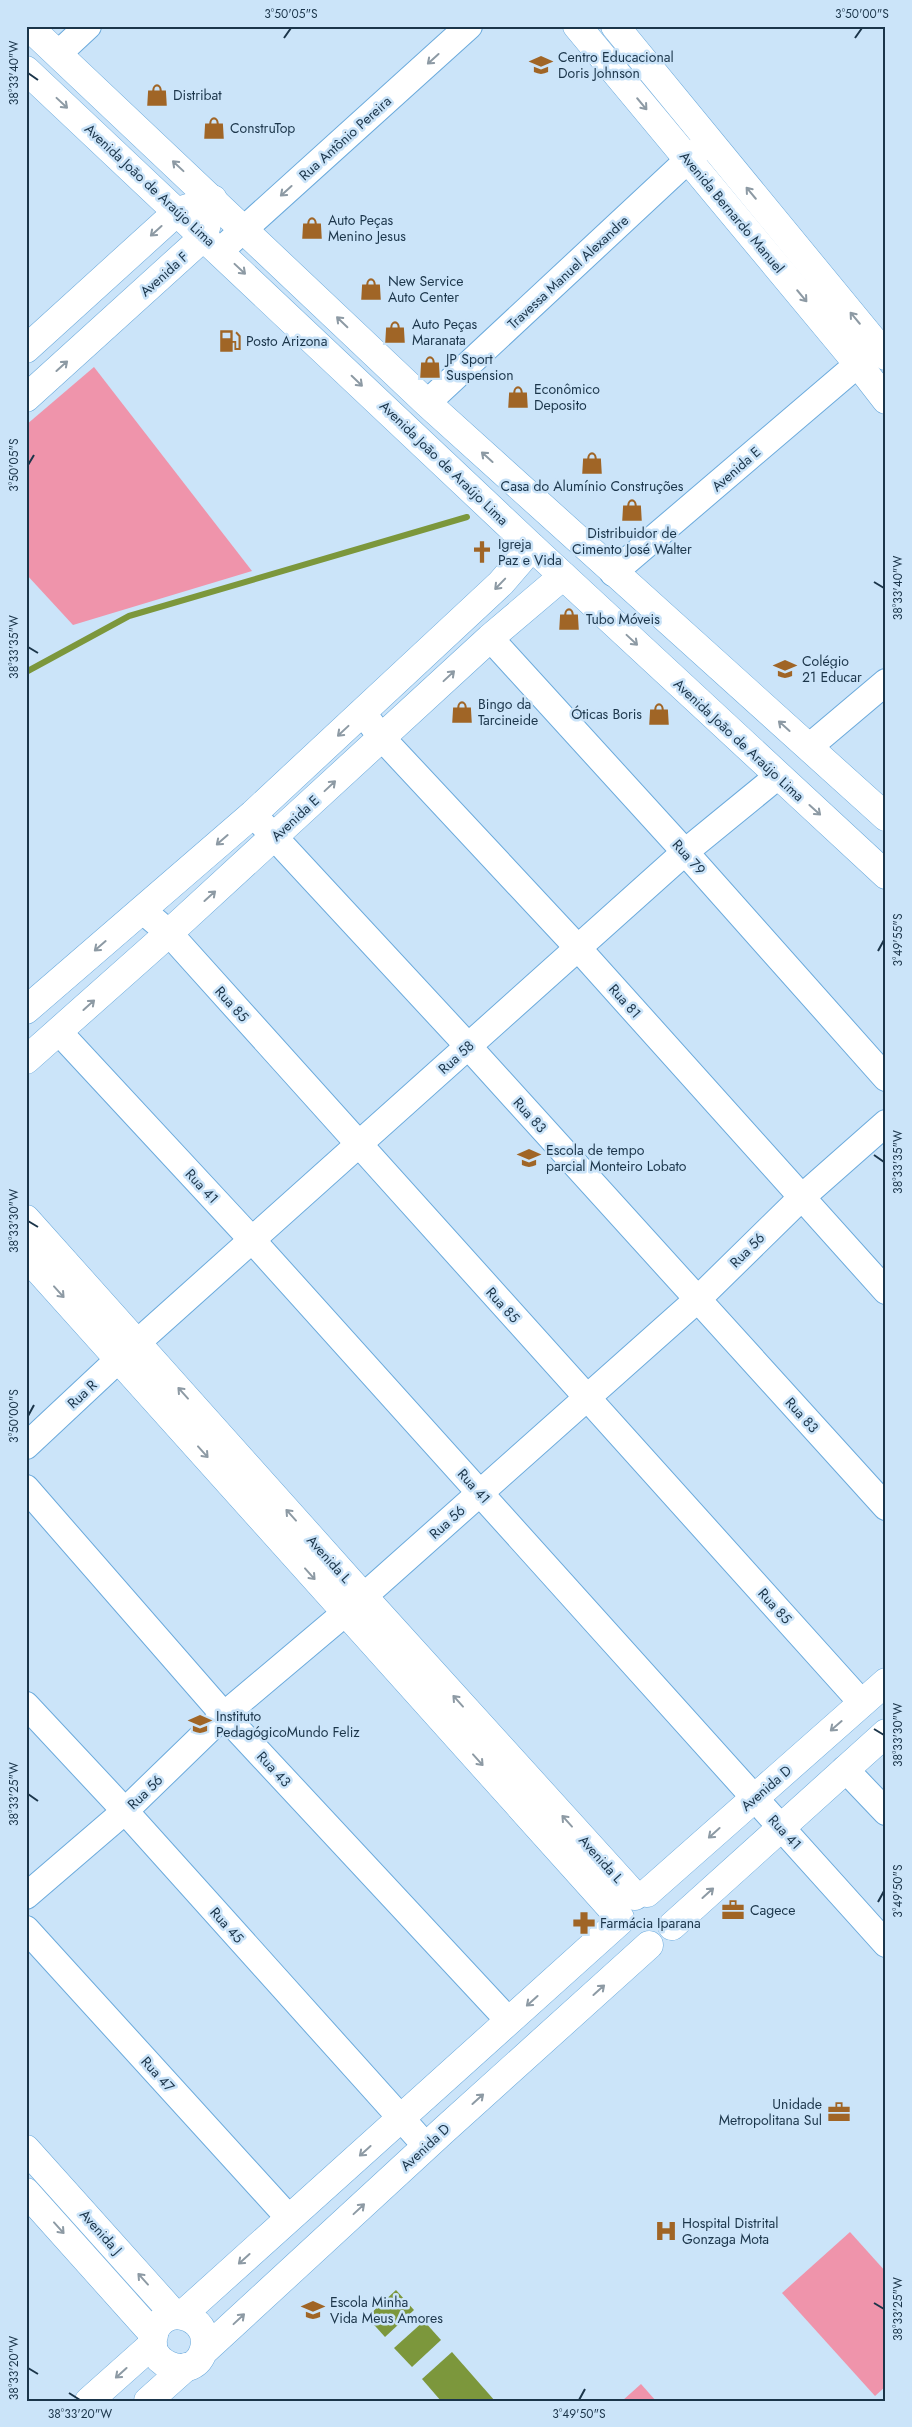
<svg xmlns="http://www.w3.org/2000/svg" width="912" height="2427" viewBox="0 0 912 2427" font-family="Jost,sans-serif">
	<rect width="100%" height="100%" fill="#cbe4f9"/>
	<!-- green -->
	<g fill="#ef94ab">
		<polygon points="94,367 252,571 73,625 26,574 26,425"/>
		<polygon points="850,2232 886,2272 886,2386 875,2396 782,2293"/>
		<polygon points="641,2384 656,2401 622,2401"/>
	</g>
	<!-- water -->
	<g fill="#7c973c">
		<polygon points="396,2290 414,2310 385,2337 367,2317"/>
		<polygon points="424,2321 441,2340 412,2367 394,2348"/>
		<polygon points="452,2352 495,2401 441,2401 422,2379"/>
	</g>
	<g fill="none" stroke-linecap="round" stroke-linejoin="round">
		<!-- stream -->
		<polyline stroke="#7c973c" stroke-width="6" points="26,672 129,616 467,517"/>
		<defs>
			<g id="street">
				<polyline points="58,54 88,26"/>
				<polyline points="220,251 469,26"/>
				<polyline points="427,403 704,145"/>
				<polyline points="613,573 858,364"/>
				<polyline points="490,638 685,852 886,1078"/>
				<polyline points="362,712 382,738 578,948 886,1291"/>
				<polyline points="809,747 886,682"/>
				<polyline points="253,814 468,1046 886,1507"/>
				<polyline points="142,910 169,933 862,1703"/>
				<polyline points="59,1032 253,1241 886,1944"/>
				<polyline points="26,1446 119,1359 685,852 778,776"/>
				<polyline points="26,1488 224,1715 509,2021"/>
				<polyline points="26,1705 125,1811 426,2146"/>
				<polyline points="845,1769 886,1812"/>
				<polyline points="26,1896 125,1811 224,1715 345,1613 698,1299 801,1198 886,1123"/>
				<polyline points="26,1929 289,2218"/>
			</g>
			<g id="secondary">
				<polyline points="577,26 858,364 886,400"/>
				<polyline points="615,26 886,356"/>
				<polyline points="26,349 178,211 200,204"/>
				<polyline points="26,398 197,243 204,236 213,199"/>
				<polyline points="26,1010 253,814 501,583 532,547"/>
				<polyline points="26,1060 169,933 490,638 563,576"/>
				<polyline points="26,1219 364,1597 635,1896"/>
				<polyline points="26,1256 620,1918"/>
				<polyline points="647,1893 886,1682"/>
				<polyline points="672,1926 886,1733"/>
				<polyline points="26,2149 175,2315"/>
				<polyline points="26,2192 154,2335"/>
				<polyline points="182,2315 620,1921"/>
				<path d="M203,2352C215,2321 170,2300 155,2330C139,2361 191,2385 203,2352L444,2130L649,1945"/>
				<polyline points="89,2401 153,2344"/>
				<polyline points="148,2401 186,2367"/>
			</g>
			<g id="primary">
				<polyline points="28,26 427,403 886,817"/>
				<polyline points="26,70 532,547 886,875"/>
			</g>
		</defs>
		<!-- street casing -->
		<use href="#street" stroke="#6baadc" stroke-width="28"/>
		<!-- secondary casing -->
		<use href="#secondary" stroke="#6baadc" stroke-width="29"/>
		<!-- primary casing -->
		<use href="#primary" stroke="#6baadc" stroke-width="29"/>
		<!-- street -->
		<use href="#street" stroke="#fff" stroke-width="26"/>
		<!-- secondary -->
		<use href="#secondary" stroke="#fff" stroke-width="28"/>
		<!-- primary -->
		<use href="#primary" stroke="#fff" stroke-width="28"/>
	</g>
	<!-- one-way arrows -->
	<defs><path id="oneway-shaft" d="M-6 0H5M1.5-3L5.5 0L1.5 3" fill="none" stroke-width="1.6" stroke-linecap="round" stroke-linejoin="round" transform="scale(1.25)"/></defs>
	<g stroke="#8d9aa4">
		<use href="#oneway-shaft" transform="translate(433 59) rotate(138)"/>
		<use href="#oneway-shaft" transform="translate(62 103) rotate(43)"/>
		<use href="#oneway-shaft" transform="translate(642 104) rotate(50)"/>
		<use href="#oneway-shaft" transform="translate(178 166) rotate(-137)"/>
		<use href="#oneway-shaft" transform="translate(286 191) rotate(138)"/>
		<use href="#oneway-shaft" transform="translate(751 193) rotate(-130)"/>
		<use href="#oneway-shaft" transform="translate(156 231) rotate(138)"/>
		<use href="#oneway-shaft" transform="translate(240 269) rotate(43)"/>
		<use href="#oneway-shaft" transform="translate(802 296) rotate(50)"/>
		<use href="#oneway-shaft" transform="translate(855 318) rotate(-130)"/>
		<use href="#oneway-shaft" transform="translate(342 322) rotate(-136)"/>
		<use href="#oneway-shaft" transform="translate(62 366) rotate(-42)"/>
		<use href="#oneway-shaft" transform="translate(357 381) rotate(44)"/>
		<use href="#oneway-shaft" transform="translate(487 457) rotate(-138)"/>
		<use href="#oneway-shaft" transform="translate(500 584) rotate(134)"/>
		<use href="#oneway-shaft" transform="translate(632 640) rotate(43)"/>
		<use href="#oneway-shaft" transform="translate(449 676) rotate(-43)"/>
		<use href="#oneway-shaft" transform="translate(784 726) rotate(-138)"/>
		<use href="#oneway-shaft" transform="translate(343 731) rotate(137)"/>
		<use href="#oneway-shaft" transform="translate(330 786) rotate(-43)"/>
		<use href="#oneway-shaft" transform="translate(815 810) rotate(42)"/>
		<use href="#oneway-shaft" transform="translate(222 840) rotate(139)"/>
		<use href="#oneway-shaft" transform="translate(210 896) rotate(-42)"/>
		<use href="#oneway-shaft" transform="translate(100 946) rotate(139)"/>
		<use href="#oneway-shaft" transform="translate(89 1005) rotate(-42)"/>
		<use href="#oneway-shaft" transform="translate(59 1292) rotate(48)"/>
		<use href="#oneway-shaft" transform="translate(183 1393) rotate(-132)"/>
		<use href="#oneway-shaft" transform="translate(203 1452) rotate(48)"/>
		<use href="#oneway-shaft" transform="translate(291 1515) rotate(-132)"/>
		<use href="#oneway-shaft" transform="translate(310 1574) rotate(48)"/>
		<use href="#oneway-shaft" transform="translate(458 1701) rotate(-132)"/>
		<use href="#oneway-shaft" transform="translate(836 1726) rotate(139)"/>
		<use href="#oneway-shaft" transform="translate(478 1760) rotate(48)"/>
		<use href="#oneway-shaft" transform="translate(567 1821) rotate(-132)"/>
		<use href="#oneway-shaft" transform="translate(714 1833) rotate(138)"/>
		<use href="#oneway-shaft" transform="translate(708 1893) rotate(-42)"/>
		<use href="#oneway-shaft" transform="translate(599 1990) rotate(-42)"/>
		<use href="#oneway-shaft" transform="translate(532 2001) rotate(138)"/>
		<use href="#oneway-shaft" transform="translate(478 2099) rotate(-42)"/>
		<use href="#oneway-shaft" transform="translate(365 2151) rotate(138)"/>
		<use href="#oneway-shaft" transform="translate(359 2209) rotate(-43)"/>
		<use href="#oneway-shaft" transform="translate(59 2228) rotate(48)"/>
		<use href="#oneway-shaft" transform="translate(244 2259) rotate(138)"/>
		<use href="#oneway-shaft" transform="translate(143 2279) rotate(-132)"/>
		<use href="#oneway-shaft" transform="translate(239 2319) rotate(-43)"/>
		<use href="#oneway-shaft" transform="translate(121 2373) rotate(138)"/>
	</g>
	<!-- ticks -->
	<path fill="none" stroke="#1b354a" stroke-width="2" d="M284,38L291,28M855,38L862,28M28,73L38,80M28,465L34,455M874,582L884,588M28,647L38,653M878,951L884,940M874,1155L884,1162M28,1221L38,1227M28,1416L34,1405M874,1729L884,1735M28,1794L38,1801M878,1902L884,1891M874,2303L884,2309M28,2368L38,2374M69,2393L80,2400M579,2400L585,2389"/>
	<!-- icons -->
	<defs>
		<symbol id="school-bare" viewBox="-9 -9 18 18"><path d="M0-5L7-2L0 1L-7-2ZM-4 1L0 2.5L4 1V4Q0 6-4 4Z" fill="#a06526" stroke="#cbe4f9" stroke-width="2.5" paint-order="stroke"/></symbol>
		<symbol id="shop-bare" viewBox="-9 -9 18 18"><path d="M-5-2.5h2.3a2.7 3.5 0 0 1 5.4 0H5L5.5 6h-11ZM-1.5-2.5h3a1.5 2.3 0 0 0-3 0Z" fill="#a06526" stroke="#cbe4f9" stroke-width="2.5" paint-order="stroke"/></symbol>
		<symbol id="fuel-bare" viewBox="-9 -9 18 18"><path d="M-5.5-6h7V0h2V4h1.3V-2.5L3-4.5l.8-.8L6-3V5H2.5V1h-1V6h-7ZM-4.2-4.7v3.2H.2V-4.7Z" fill="#a06526" stroke="#cbe4f9" stroke-width="2.5" paint-order="stroke"/></symbol>
		<symbol id="church-bare" viewBox="-9 -9 18 18"><path d="M-1.2-6h2.4v3.5h3.3v2.4h-3.3V6h-2.4V-.1h-3.3v-2.4h3.3Z" fill="#a06526" stroke="#cbe4f9" stroke-width="2.5" paint-order="stroke"/></symbol>
		<symbol id="office-bare" viewBox="-9 -9 18 18"><path d="M-6-3h4V-5.5h4V-3h4V5H-6ZM-1-4.5V-3h2v-1.5ZM-6 0V1H6V0Z" fill="#a06526" stroke="#cbe4f9" stroke-width="2.5" paint-order="stroke"/></symbol>
		<symbol id="pharmacy-bare" viewBox="-9 -9 18 18"><path d="M-2-6h4v4h4v4h-4v4h-4v-4h-4v-4h4Z" fill="#a06526" stroke="#cbe4f9" stroke-width="2.5" paint-order="stroke"/></symbol>
		<symbol id="hospital-bare" viewBox="-9 -9 18 18"><path d="M-5-5h3v3.5h4V-5h3V5h-3V1.5h-4V5h-3Z" fill="#a06526" stroke="#cbe4f9" stroke-width="2.5" paint-order="stroke"/></symbol>
	</defs>
	<g fill-rule="evenodd">
		<use href="#school-bare" x="525" y="49" width="32" height="32"/>
		<use href="#shop-bare" x="141" y="79" width="32" height="32"/>
		<use href="#shop-bare" x="198" y="112" width="32" height="32"/>
		<use href="#shop-bare" x="296" y="212" width="32" height="32"/>
		<use href="#shop-bare" x="355" y="273" width="32" height="32"/>
		<use href="#shop-bare" x="379" y="316" width="32" height="32"/>
		<use href="#fuel-bare" x="214" y="325" width="32" height="32"/>
		<use href="#shop-bare" x="414" y="351" width="32" height="32"/>
		<use href="#shop-bare" x="502" y="381" width="32" height="32"/>
		<use href="#shop-bare" x="576" y="447" width="32" height="32"/>
		<use href="#shop-bare" x="616" y="494" width="32" height="32"/>
		<use href="#church-bare" x="466" y="536" width="32" height="32"/>
		<use href="#shop-bare" x="553" y="603" width="32" height="32"/>
		<use href="#school-bare" x="769" y="653" width="32" height="32"/>
		<use href="#shop-bare" x="446" y="696" width="32" height="32"/>
		<use href="#shop-bare" x="643" y="698" width="32" height="32"/>
		<use href="#school-bare" x="513" y="1142" width="32" height="32"/>
		<use href="#school-bare" x="184" y="1708" width="32" height="32"/>
		<use href="#office-bare" x="717" y="1894" width="32" height="32"/>
		<use href="#pharmacy-bare" x="568" y="1907" width="32" height="32"/>
		<use href="#office-bare" x="823" y="2096" width="32" height="32"/>
		<use href="#hospital-bare" x="650" y="2215" width="32" height="32"/>
		<use href="#school-bare" x="297" y="2294" width="32" height="32"/>
	</g>
	<g text-anchor="middle" dominant-baseline="central" stroke-width="5" stroke-linejoin="round" paint-order="stroke">
		<!-- poi labels -->
		<g font-size="14" fill="#1b354a" stroke="#cbe4f9" text-anchor="start">
			<text x="558" y="57">Centro Educacional<tspan x="558" dy="16">Doris Johnson</tspan></text>
			<text x="173" y="95">Distribat</text>
			<text x="230" y="128">ConstruTop</text>
			<text x="328" y="220">Auto Peças<tspan x="328" dy="16">Menino Jesus</tspan></text>
			<text x="388" y="281">New Service<tspan x="388" dy="16">Auto Center</tspan></text>
			<text x="412" y="324">Auto Peças<tspan x="412" dy="16">Maranata</tspan></text>
			<text x="246" y="341">Posto Arizona</text>
			<text x="446" y="359">JP Sport<tspan x="446" dy="16">Suspension</tspan></text>
			<text x="534" y="389">Econômico<tspan x="534" dy="16">Deposito</tspan></text>
			<text x="592" y="486" text-anchor="middle">Casa do Alumínio Construções</text>
			<text x="632" y="533" text-anchor="middle">Distribuidor de<tspan x="632" dy="16">Cimento José Walter</tspan></text>
			<text x="498" y="544">Igreja<tspan x="498" dy="16">Paz e Vida</tspan></text>
			<text x="586" y="619">Tubo Móveis</text>
			<text x="802" y="661">Colégio<tspan x="802" dy="16">21 Educar</tspan></text>
			<text x="478" y="704">Bingo da<tspan x="478" dy="16">Tarcineide</tspan></text>
			<text x="642" y="714" text-anchor="end">Óticas Boris</text>
			<text x="546" y="1150">Escola de tempo<tspan x="546" dy="16">parcial Monteiro Lobato</tspan></text>
			<text x="216" y="1716">Instituto<tspan x="216" dy="16">PedagógicoMundo Feliz</tspan></text>
			<text x="750" y="1910">Cagece</text>
			<text x="600" y="1923">Farmácia Iparana</text>
			<text x="822" y="2104" text-anchor="end">Unidade<tspan x="822" dy="16">Metropolitana Sul</tspan></text>
			<text x="682" y="2223">Hospital Distrital<tspan x="682" dy="16">Gonzaga Mota</tspan></text>
			<text x="330" y="2302">Escola Minha<tspan x="330" dy="16">Vida Meus Amores</tspan></text>
		</g>
		<!-- street labels -->
		<g font-size="14" fill="#1b354a" stroke="#cbe4f9">
			<text transform="translate(345 138) rotate(-42)">Rua Antônio Pereira</text>
			<text transform="translate(150 185) rotate(43)">Avenida João de Araújo Lima</text>
			<text transform="translate(732 212) rotate(50)">Avenida Bernardo Manuel</text>
			<text transform="translate(568 272) rotate(-43)">Travessa Manuel Alexandre</text>
			<text transform="translate(164 274) rotate(-42)">Avenida F</text>
			<text transform="translate(444 463) rotate(44)">Avenida João de Araújo Lima</text>
			<text transform="translate(736 469) rotate(-41)">Avenida E</text>
			<text transform="translate(739 740) rotate(43)">Avenida João de Araújo Lima</text>
			<text transform="translate(295 818) rotate(-43)">Avenida E</text>
			<text transform="translate(689 857) rotate(48)">Rua 79</text>
			<text transform="translate(625 1001) rotate(48)">Rua 81</text>
			<text transform="translate(232 1004) rotate(48)">Rua 85</text>
			<text transform="translate(456 1057) rotate(-42)">Rua 58</text>
			<text transform="translate(530 1115) rotate(48)">Rua 83</text>
			<text transform="translate(202 1186) rotate(47)">Rua 41</text>
			<text transform="translate(747 1250) rotate(-45)">Rua 56</text>
			<text transform="translate(503 1305) rotate(48)">Rua 85</text>
			<text transform="translate(82 1394) rotate(-43)">Rua R</text>
			<text transform="translate(802 1415) rotate(48)">Rua 83</text>
			<text transform="translate(474 1486) rotate(48)">Rua 41</text>
			<text transform="translate(447 1522) rotate(-42)">Rua 56</text>
			<text transform="translate(329 1559) rotate(48)">Avenida L</text>
			<text transform="translate(775 1606) rotate(48)">Rua 85</text>
			<text transform="translate(274 1769) rotate(47)">Rua 43</text>
			<text transform="translate(766 1788) rotate(-41)">Avenida D</text>
			<text transform="translate(145 1792) rotate(-44)">Rua 56</text>
			<text transform="translate(785 1832) rotate(47)">Rua 41</text>
			<text transform="translate(601 1859) rotate(48)">Avenida L</text>
			<text transform="translate(227 1925) rotate(48)">Rua 45</text>
			<text transform="translate(158 2074) rotate(48)">Rua 47</text>
			<text transform="translate(425 2147) rotate(-43)">Avenida D</text>
			<text transform="translate(101 2232) rotate(48)">Avenida J</text>
		</g>
	</g>
	<!-- border -->
	<rect width="912" height="2427" fill="none" stroke="#cbe4f9" stroke-width="55"/>
	<rect x="28" y="28" width="856" height="2372" fill="none" stroke="#1b354a" stroke-width="2"/>
	<g font-size="12" text-anchor="middle" fill="#1b354a">
		<text x="291" y="18">3°50'05"S</text>
		<text x="862" y="18">3°50'00"S</text>
		<text transform="translate(14 73) rotate(-90)" y="4">38°33'40"W</text>
		<text transform="translate(14 465) rotate(-90)" y="4">3°50'05"S</text>
		<text transform="translate(898 588) rotate(-90)" y="4">38°33'40"W</text>
		<text transform="translate(14 647) rotate(-90)" y="4">38°33'35"W</text>
		<text transform="translate(898 940) rotate(-90)" y="4">3°49'55"S</text>
		<text transform="translate(898 1162) rotate(-90)" y="4">38°33'35"W</text>
		<text transform="translate(14 1221) rotate(-90)" y="4">38°33'30"W</text>
		<text transform="translate(14 1416) rotate(-90)" y="4">3°50'00"S</text>
		<text transform="translate(898 1735) rotate(-90)" y="4">38°33'30"W</text>
		<text transform="translate(14 1794) rotate(-90)" y="4">38°33'25"W</text>
		<text transform="translate(898 1891) rotate(-90)" y="4">3°49'50"S</text>
		<text transform="translate(898 2309) rotate(-90)" y="4">38°33'25"W</text>
		<text transform="translate(14 2368) rotate(-90)" y="4">38°33'20"W</text>
		<text x="80" y="2418">38°33'20"W</text>
		<text x="579" y="2418">3°49'50"S</text>
	</g>
</svg>
